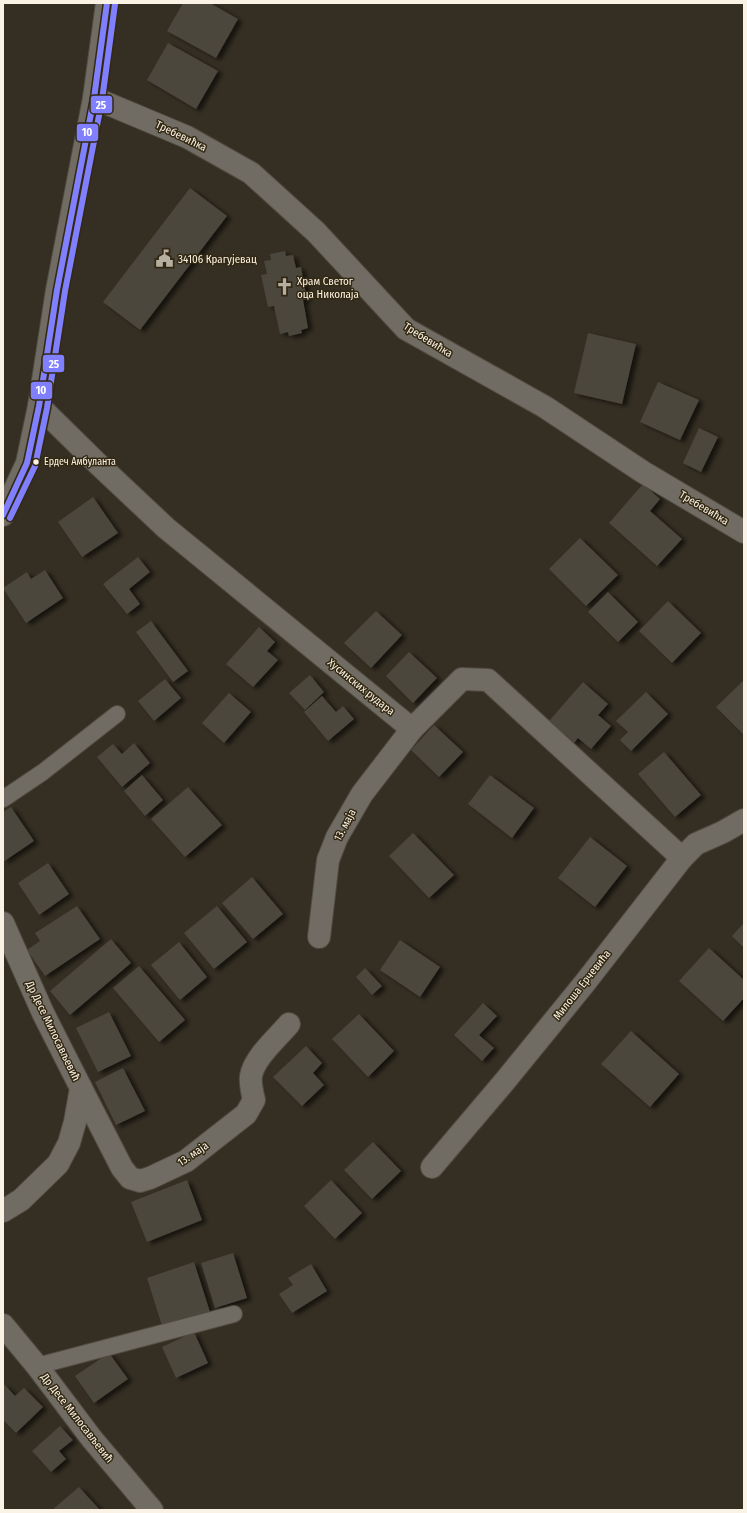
<svg xmlns="http://www.w3.org/2000/svg" width="747" height="1513" viewBox="0 0 747 1513" font-family="'Fira Sans Condensed',sans-serif">
	<defs>
		<filter id="shadow"><feDropShadow dx="4.5" dy="2.5" stdDeviation="2" flood-color="#0009"/></filter>
	</defs>
	<rect width="100%" height="100%" fill="#352f23"/>
	<!-- building -->
	<g fill="#4b463d" filter="url(#shadow)">
		<polygon points="183,3 210,3 238,19 216,58 167,31"/>
		<polygon points="168,43 218,71 196,109 147,80"/>
		<polygon points="190,188 227,216 140,330 103,302"/>
		<polygon points="285,251 286,256 293,255 296,268 301,267 307,299 303,300 308,328 301,330 302,333 289,336 288,332 280,334 274,306 268,307 261,275 267,274 264,261 271,260 270,254"/>
		<polygon points="588,333 636,344 622,404 574,393"/>
		<polygon points="658,382 699,400 680,440 640,422"/>
		<polygon points="699,428 718,437 701,472 683,463"/>
		<polygon points="643,484 660,499 650,511 682,539 657,566 609,523"/>
		<polygon points="93,497 118,533 82,557 58,522"/>
		<polygon points="580,538 618,575 586,606 549,569"/>
		<polygon points="138,557 150,572 129,589 140,604 127,614 103,584"/>
		<polygon points="45,570 63,598 26,623 3,588 27,572 31,579"/>
		<polygon points="608,592 638,622 618,642 588,612"/>
		<polygon points="668,601 701,633 672,663 639,631"/>
		<polygon points="376,611 402,635 371,668 344,643"/>
		<polygon points="151,621 188,671 173,682 136,632"/>
		<polygon points="259,627 275,642 267,651 278,660 253,687 226,664"/>
		<polygon points="409,652 437,678 413,703 386,676"/>
		<polygon points="310,675 324,692 305,710 289,693"/>
		<polygon points="165,679 181,698 154,721 138,701"/>
		<polygon points="744,680 744,735 716,707"/>
		<polygon points="583,682 608,704 598,715 611,726 591,749 578,738 574,743 549,721"/>
		<polygon points="646,692 668,714 631,751 620,740 628,732 616,721"/>
		<polygon points="229,693 251,712 224,743 202,723"/>
		<polygon points="322,696 336,712 343,706 354,719 328,741 304,712"/>
		<polygon points="434,725 463,752 439,777 411,750"/>
		<polygon points="134,743 150,763 122,787 97,757 113,744 122,754"/>
		<polygon points="664,752 701,795 675,817 638,774"/>
		<polygon points="142,775 163,800 145,816 124,791"/>
		<polygon points="490,775 534,808 512,838 468,804"/>
		<polygon points="188,787 222,825 185,857 151,819"/>
		<polygon points="11,807 34,841 3,862 3,812"/>
		<polygon points="413,833 454,875 429,898 389,856"/>
		<polygon points="590,837 627,866 595,907 558,878"/>
		<polygon points="48,863 69,894 39,915 18,883"/>
		<polygon points="252,877 283,914 253,939 222,903"/>
		<polygon points="77,906 100,939 45,976 27,950 40,941 35,933"/>
		<polygon points="217,906 247,942 214,969 184,933"/>
		<polygon points="744,923 744,948 732,936"/>
		<polygon points="111,939 131,963 70,1015 50,991"/>
		<polygon points="400,940 440,967 420,997 380,970"/>
		<polygon points="179,942 207,977 180,1000 151,965"/>
		<polygon points="709,948 744,980 744,998 723,1021 679,981"/>
		<polygon points="139,966 185,1020 159,1042 113,988"/>
		<polygon points="365,968 382,986 372,995 356,977"/>
		<polygon points="483,1003 497,1016 479,1035 494,1048 482,1061 454,1035"/>
		<polygon points="109,1012 131,1056 98,1072 76,1028"/>
		<polygon points="359,1014 394,1051 368,1077 332,1039"/>
		<polygon points="631,1031 679,1074 650,1107 601,1064"/>
		<polygon points="306,1046 322,1063 313,1073 324,1085 302,1106 273,1077"/>
		<polygon points="123,1068 145,1111 116,1125 95,1082"/>
		<polygon points="373,1142 401,1171 372,1199 344,1170"/>
		<polygon points="187,1180 202,1220 147,1242 131,1202"/>
		<polygon points="331,1180 362,1213 335,1239 304,1206"/>
		<polygon points="233,1253 247,1298 215,1308 201,1263"/>
		<polygon points="194,1262 210,1312 163,1329 147,1278"/>
		<polygon points="311,1264 327,1291 292,1313 279,1294 293,1285 288,1278"/>
		<polygon points="194,1332 208,1363 176,1378 162,1347"/>
		<polygon points="109,1353 128,1379 94,1403 75,1376"/>
		<polygon points="3,1383 15,1396 24,1388 43,1407 16,1433 3,1420"/>
		<polygon points="60,1426 73,1440 59,1451 66,1459 51,1472 32,1451"/>
		<polygon points="79,1487 100,1510 52,1510"/>
	</g>
	<g fill="none" stroke-linecap="round" stroke-linejoin="round">
		<defs>
			<g id="service">
				<polyline points="3,799 43,772 117,714"/>
				<polyline points="37,1366 234,1314"/>
			</g>
			<g id="minor">
				<polyline points="94,98 187,137 251,173 316,232 406,329 545,407 643,472 744,532"/>
				<polyline points="39,406 98,464 166,528 412,729 462,679 488,680 682,858"/>
				<polyline points="3,923 43,1013 81,1088 75,1122 69,1143 58,1164 21,1200 3,1211"/>
				<polyline points="319,937 328,860 337,837 362,794 412,729"/>
				<path d="M81,1088L122,1168L130,1178L140,1181L150,1178L186,1161L246,1114L254,1100C252,1092 250,1084 251,1076C254,1058 277,1038 289,1024"/>
				<polyline points="432,1167 505,1081 584,984 682,858 696,844 723,832 744,820"/>
				<polyline points="3,1325 37,1366 92,1439 152,1510"/>
			</g>
			<polyline id="tertiary" points="3,515 27,463 39,406 57,290 94,98 107,3"/>
		</defs>
		<!-- service casing -->
		<use href="#service" stroke="#504b40" stroke-width="18"/>
		<!-- minor casing -->
		<use href="#minor" stroke="#504b40" stroke-width="24"/>
		<!-- tertiary casing -->
		<use href="#tertiary" stroke="#504b40" stroke-width="24"/>
		<!-- service -->
		<use href="#service" stroke="#716c63" stroke-width="16"/>
		<!-- minor -->
		<use href="#minor" stroke="#716c63" stroke-width="22"/>
		<!-- tertiary -->
		<use href="#tertiary" stroke="#716c63" stroke-width="22"/>
		<defs>
			<polyline id="bus-1" points="3,515 27,463 39,406 57,290 94,98 107,3"/>
			<polyline id="bus-2" points="10,518 35,466 47,408 65,291 102,100 115,4"/>
		</defs>
		<!-- bus-1 casing -->
		<use href="#bus-1" stroke="#332811" stroke-width="9"/>
		<!-- bus-2 casing -->
		<use href="#bus-2" stroke="#332811" stroke-width="9"/>
		<!-- bus-1 -->
		<use href="#bus-1" stroke="#8080ff" stroke-width="6"/>
		<!-- bus-2 -->
		<use href="#bus-2" stroke="#8080ff" stroke-width="6"/>
	</g>
	<!-- icons -->
	<defs>
		<symbol id="civic-bare" viewBox="-9 -9 18 18"><path d="M-.6-6.5H3V-4.5H.6V-3L4-1V1h2V6H-6V1h2V-1L-.6-3ZM-1.2 2.5V6h2.4V2.5Z" fill="#b5aea1" stroke="#332811" stroke-width="2.5" paint-order="stroke"/></symbol>
		<symbol id="church-bare" viewBox="-9 -9 18 18"><path d="M-1.2-6h2.4v3.5h3.3v2.4h-3.3V6h-2.4V-.1h-3.3v-2.4h3.3Z" fill="#b5aea1" stroke="#332811" stroke-width="2.5" paint-order="stroke"/></symbol>
	</defs>
	<g fill-rule="evenodd">
		<use href="#civic-bare" x="152" y="246" width="25" height="25"/>
		<use href="#church-bare" x="272" y="274" width="25" height="25"/>
	</g>
	<!-- markers -->
	<circle fill="#faf2e5" stroke="#332811" stroke-width="1.5" cx="36" cy="462" r="3.5"/>
	<g text-anchor="middle" dominant-baseline="central" stroke-width="3" stroke-linejoin="round" paint-order="stroke">
		<!-- bus labels -->
		<g font-size="10" fill="#faf2e5" stroke="#332811" text-anchor="start">
			<text x="44" y="462">Ердеч Амбуланта</text>
		</g>
		<!-- street labels -->
		<g font-size="11" fill="#faf2e5" stroke="#332811">
			<text transform="translate(181 136) rotate(26)">Требевићка</text>
			<text transform="translate(428 340) rotate(32)">Требевићка</text>
			<text transform="translate(704 508) rotate(31)">Требевићка</text>
			<text transform="translate(361 687) rotate(39)">Хусинских рудара</text>
			<text transform="translate(345 825) rotate(-62)">13. маја</text>
			<text transform="translate(582 985) rotate(-52)">Милоша Ерчевића</text>
			<text transform="translate(53 1031) rotate(64)">Др Десе Милосављевић</text>
			<text transform="translate(193 1154) rotate(-34)">13. маја</text>
			<text transform="translate(77 1418) rotate(52)">Др Десе Милосављевић</text>
		</g>
		<!-- poi labels -->
		<g font-size="11" fill="#faf2e5" stroke="#332811" text-anchor="start">
			<text x="178" y="259">34106 Крагујевац</text>
			<text x="297" y="281">Храм Светог<tspan x="297" dy="13">оца Николаја</tspan></text>
		</g>
	</g>
	<g stroke="#332811" stroke-width="1.5">
		<rect x="90" y="95" width="23" height="19" rx="4" fill="#8080ff"/>
		<rect x="76" y="123" width="23" height="19" rx="4" fill="#8080ff"/>
		<rect x="42" y="354" width="23" height="19" rx="4" fill="#8080ff"/>
		<rect x="30" y="381" width="23" height="19" rx="4" fill="#8080ff"/>
	</g>
	<g font-size="11" text-anchor="middle" font-weight="bold" fill="#fff">
		<text x="101" y="109">25</text>
		<text x="87" y="136">10</text>
		<text x="54" y="368">25</text>
		<text x="41" y="394">10</text>
	</g>
	<!-- border -->
	<rect width="747" height="1513" fill="none" stroke="#faf2e5" stroke-width="8"/>
</svg>
